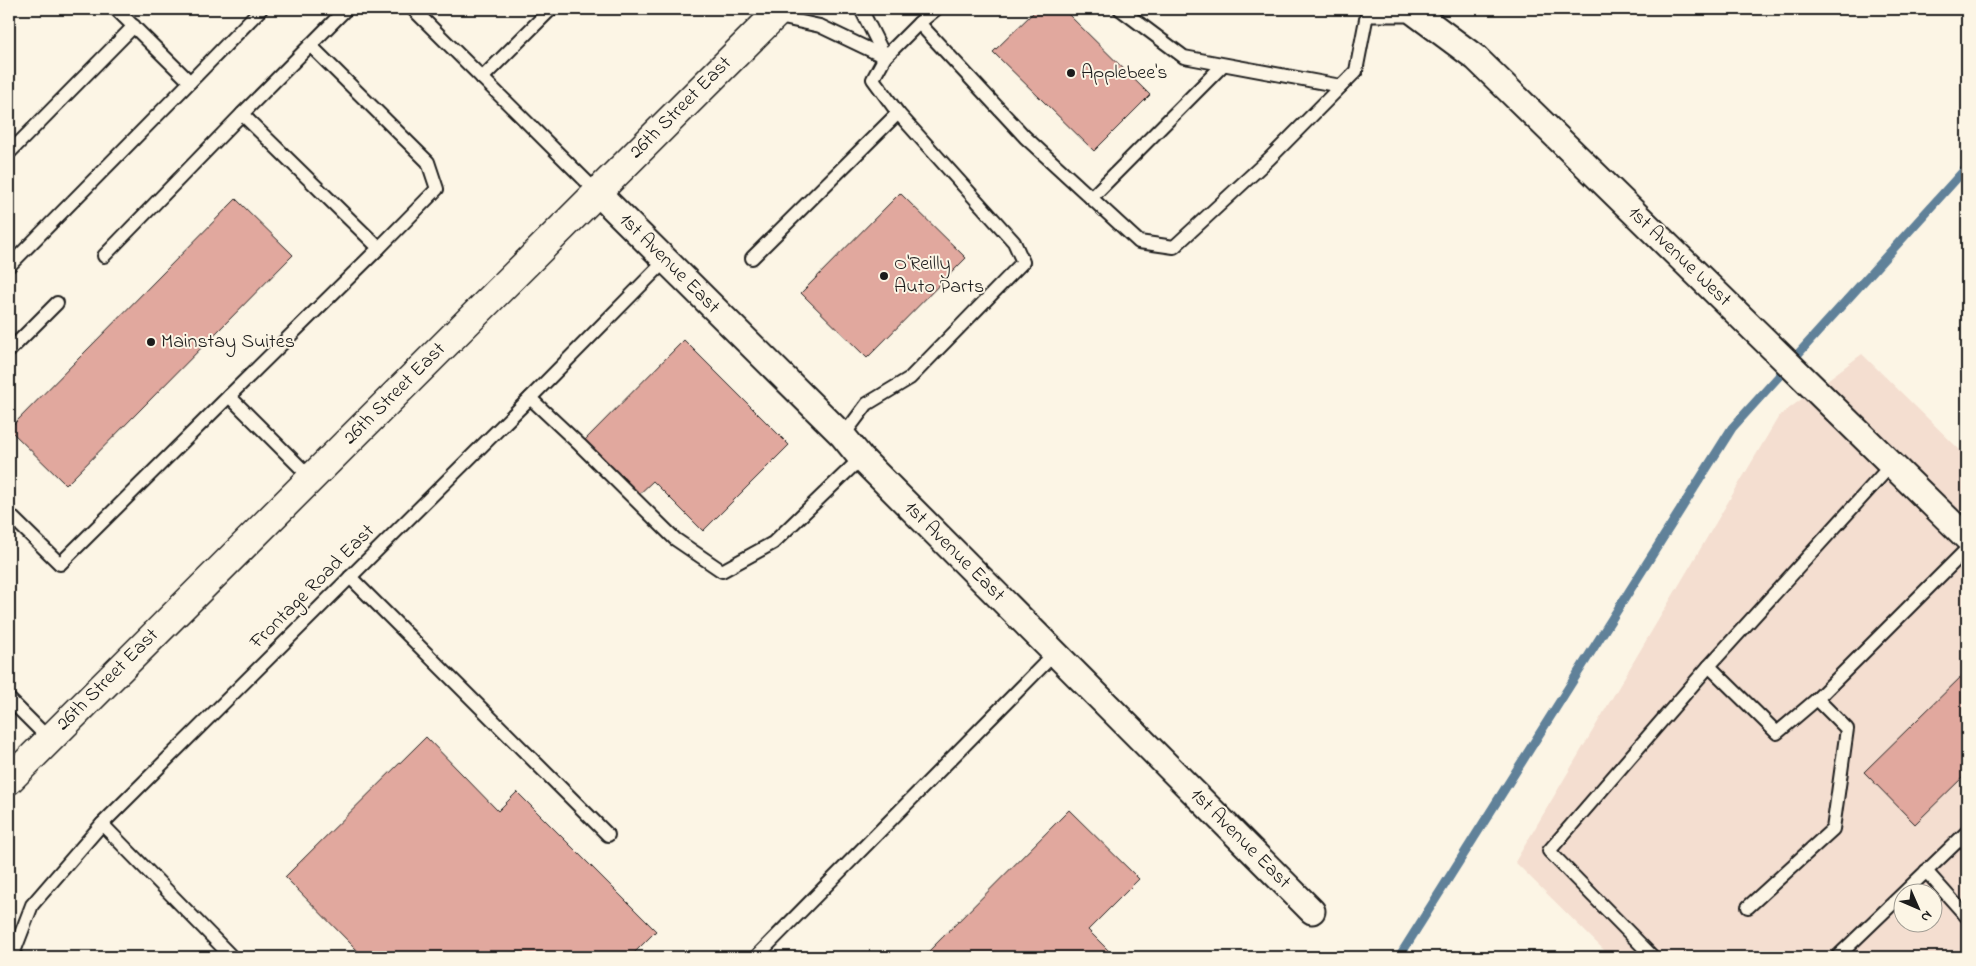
<svg xmlns="http://www.w3.org/2000/svg" width="1976" height="966" viewBox="0 0 1976 966" font-family="'Indie Flower',sans-serif">
	<rect width="100%" height="100%" fill="#fcf5e5"/>
	<filter id="ink" filterUnits="userSpaceOnUse"><feTurbulence type="fractalNoise" baseFrequency=".02" numOctaves="2"/><feDisplacementMap in="SourceGraphic" scale="10" xChannelSelector="R" yChannelSelector="G"/><feConvolveMatrix kernelMatrix="1 2 1 2 8 2 1 2 1" color-interpolation-filters="sRGB"/></filter>
	<g filter="url(#ink)">
		<!-- built -->
		<path fill="#f4ded0" fill-rule="evenodd" d="M1862,354L1967,457V957H1611L1515,862L1779,416ZM1904,894H1934V924H1904Z"/>
		<g fill="none" stroke-linecap="round" stroke-linejoin="round">
			<!-- stream -->
			<g stroke="#608199" stroke-width="9">
				<polyline points="1798,354 1967,167"/>
				<polyline points="1399,957 1732,428 1780,375"/>
			</g>
		</g>
		<!-- building -->
		<g fill="#e1a89e" stroke="#1c1c1c">
			<polygon points="1037,9 1063,9 1150,95 1094,151 993,52"/>
			<polygon points="900,193 966,258 867,358 801,293"/>
			<polygon points="236,199 293,255 66,485 9,429"/>
			<polygon points="684,340 789,445 703,531 653,481 634,499 580,445"/>
			<polygon points="1967,671 1967,773 1915,824 1864,772"/>
			<polygon points="426,737 498,811 517,792 656,931 630,957 352,957 358,951 285,877"/>
			<polygon points="1069,810 1139,879 1088,930 1115,957 923,957"/>
		</g>
		<g fill="none" stroke-linecap="round" stroke-linejoin="round">
			<defs>
				<g id="lane">
					<polyline points="413,9 597,192"/>
					<polyline points="861,9 885,57 919,23 1025,137 1139,242 1174,247 1269,159 1356,71 1368,9"/>
					<polyline points="1120,9 1184,57 1341,86"/>
					<polyline points="774,16 820,26 885,57 873,79 898,113 1014,242 1023,262 910,378 867,404 843,436"/>
					<polyline points="919,23 936,9"/>
					<polyline points="310,45 428,162 437,189 379,248"/>
					<polyline points="482,78 551,9"/>
					<polyline points="190,82 261,9"/>
					<polyline points="9,153 134,26"/>
					<polyline points="1091,198 1223,65"/>
					<polyline points="104,256 242,114"/>
					<polyline points="752,258 898,113"/>
					<polyline points="9,266 190,82 116,9"/>
					<polyline points="9,351 57,303"/>
					<polyline points="229,396 379,248 242,114 346,9"/>
					<polyline points="530,398 580,445 675,539 722,571 773,543 861,458"/>
					<polyline points="9,514 60,564 229,396 311,478"/>
					<polyline points="350,577 608,835"/>
					<polyline points="1709,666 1777,733 1817,699 1967,549"/>
					<polyline points="9,699 49,739"/>
					<polyline points="102,824 232,957"/>
					<polyline points="1926,871 1967,917"/>
					<polyline points="1748,907 1833,829 1847,729 1817,699"/>
					<polyline points="12,957 32,905 102,824 530,398 665,261"/>
					<polyline points="756,957 1055,653"/>
					<polyline points="1653,957 1549,851 1709,666 1892,464"/>
					<polyline points="1837,957 1967,832"/>
				</g>
				<g id="street">
					<polyline points="1373,9 1410,9 1476,58 1967,538"/>
					<polyline points="597,192 843,436 861,458 1312,911"/>
				</g>
				<polyline id="secondary" points="9,780 781,9"/>
			</defs>
			<!-- lane casing -->
			<use href="#lane" stroke="#1c1c1c" stroke-width="16"/>
			<!-- street casing -->
			<use href="#street" stroke="#1c1c1c" stroke-width="29"/>
			<!-- secondary casing -->
			<use href="#secondary" stroke="#1c1c1c" stroke-width="31"/>
			<!-- lane -->
			<use href="#lane" stroke="#fcf5e5" stroke-width="12"/>
			<!-- street -->
			<use href="#street" stroke="#fcf5e5" stroke-width="25"/>
			<!-- secondary -->
			<use href="#secondary" stroke="#fcf5e5" stroke-width="28"/>
		</g>
	</g>
	<!-- markers -->
	<g fill="#1c1c1c" stroke="#fcf5e5" stroke-width="2">
		<circle cx="1071" cy="73" r="5"/>
		<circle cx="884" cy="276" r="5"/>
		<circle cx="151" cy="342" r="5"/>
	</g>
	<g text-anchor="middle" dominant-baseline="central" stroke-width="4" stroke-linejoin="round" paint-order="stroke">
		<!-- poi labels -->
		<g font-size="20" fill="#1c1c1c" stroke="#fcf5e5" text-anchor="start">
			<text x="1081" y="73">Applebee's</text>
			<text x="894" y="264">O'Reilly<tspan x="894" dy="23">Auto Parts</tspan></text>
			<text x="161" y="342">Mainstay Suites</text>
		</g>
		<!-- street labels -->
		<g font-size="20" fill="#1c1c1c" stroke="#fcf5e5">
			<text transform="translate(681 108) rotate(-45)">26th Street East</text>
			<text transform="translate(1679 257) rotate(44)">1st Avenue West</text>
			<text transform="translate(669 264) rotate(45)">1st Avenue East</text>
			<text transform="translate(395 394) rotate(-45)">26th Street East</text>
			<text transform="translate(954 552) rotate(45)">1st Avenue East</text>
			<text transform="translate(313 587) rotate(-45)">Frontage Road East</text>
			<text transform="translate(108 680) rotate(-45)">26th Street East</text>
			<text transform="translate(1240 839) rotate(45)">1st Avenue East</text>
		</g>
	</g>
	<!-- margin -->
	<rect width="1976" height="966" fill="none" stroke="#fcf5e5" stroke-width="30"/>
	<rect x="15" y="15" width="1946" height="936" fill="none" stroke="#1c1c1c" stroke-width="2" filter="url(#ink)"/>
	<!-- north arrow -->
	<g transform="translate(1918 908) rotate(135)"><circle r="24" fill="#fcf5e5" stroke="#a29e95"/>
	<path d="M0-4L9 19L0 12L-9 19Z" fill="#1c1c1c"/>
	<text y="-8" font-size="14" font-weight="bold" text-anchor="middle" fill="#1c1c1c">N</text>
	</g>
</svg>
